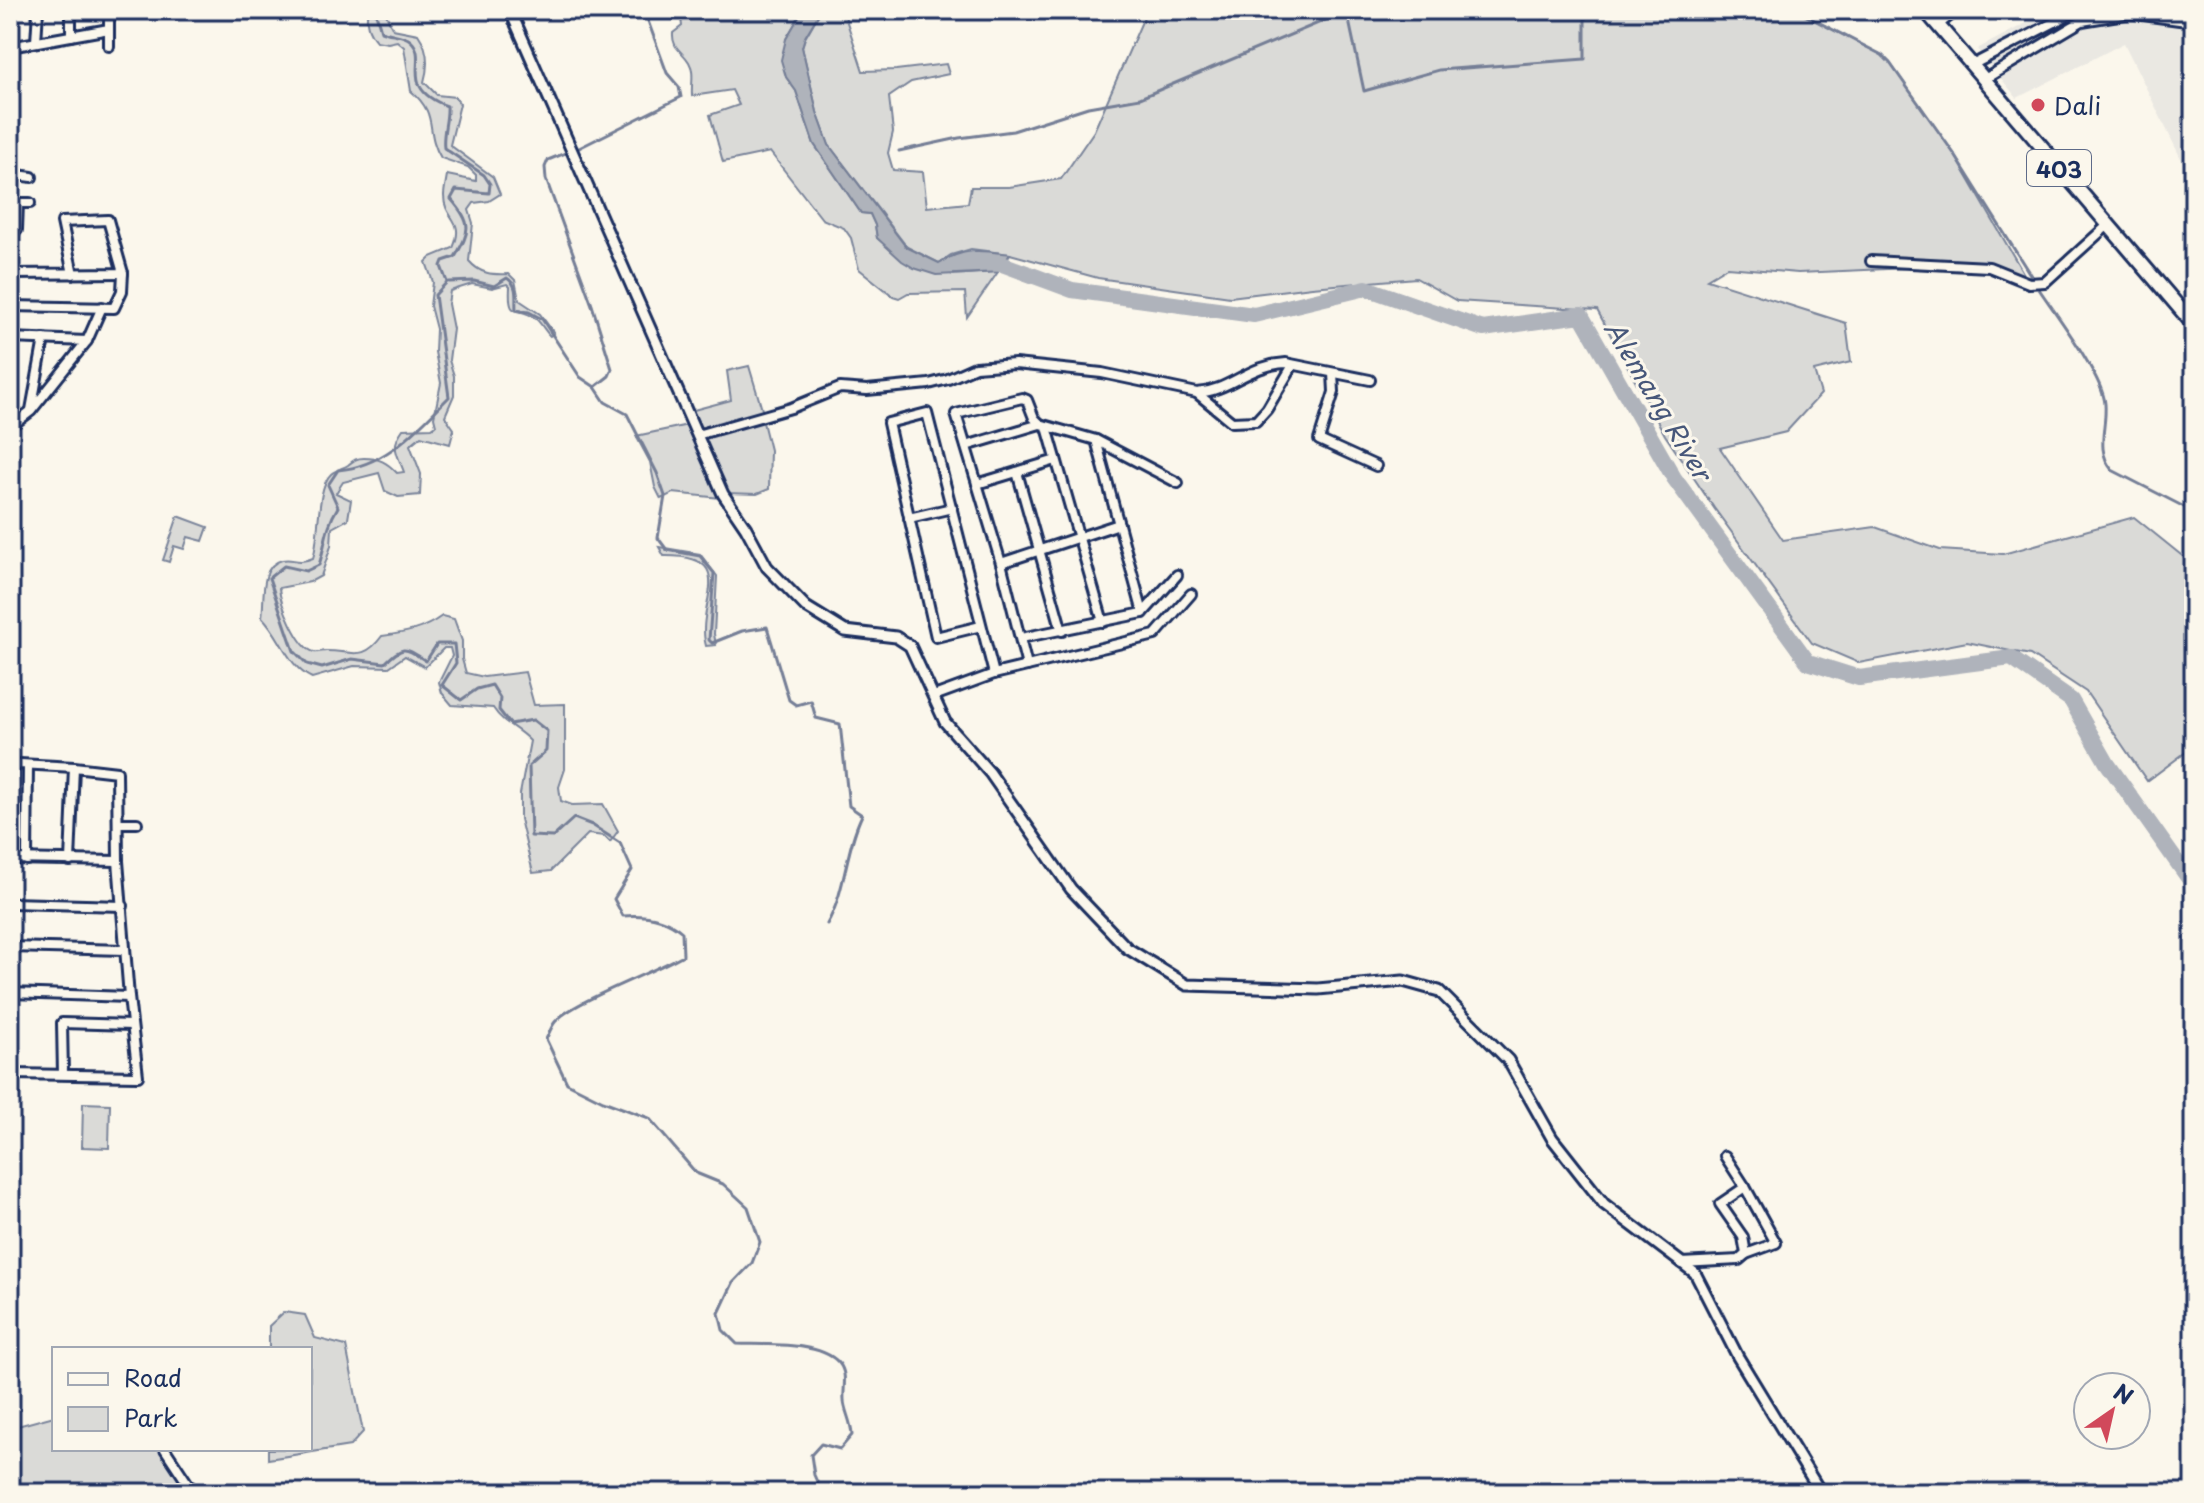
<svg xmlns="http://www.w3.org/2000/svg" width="2204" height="1503" viewBox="0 0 2204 1503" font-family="'Playpen Sans',sans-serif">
	<rect width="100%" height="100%" fill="#fbf7ec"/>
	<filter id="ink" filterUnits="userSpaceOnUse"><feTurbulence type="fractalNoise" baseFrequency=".0125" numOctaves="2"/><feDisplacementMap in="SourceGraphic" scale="16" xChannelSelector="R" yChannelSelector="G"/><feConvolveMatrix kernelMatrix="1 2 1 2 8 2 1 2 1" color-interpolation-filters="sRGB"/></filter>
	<g filter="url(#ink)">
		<!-- built -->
		<polygon fill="#eae8e2" points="2051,10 2194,10 2194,185 2124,43 2017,98 1977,49"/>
		<!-- green -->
		<g fill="#dadad7" stroke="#7a849a" stroke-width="2">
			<path d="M368,10H384L393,29L418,34C428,48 429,65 424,82L437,95L455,97L460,104L450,145L493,177L500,194L489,201L474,203L469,210L473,223L469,261C480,274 492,275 509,274L515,280L519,300L540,314L554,333L550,336C545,331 541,323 536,319C518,304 508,322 510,287L507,284L492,288L472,284L450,291L448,304L453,329L449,360L454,376V395L445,416L454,429L450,444L421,436L410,445L421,474L420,495L398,497L385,491L379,473L343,482L336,493L351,500L348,519L332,528L331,546L321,576L310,582L279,588C280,603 298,648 314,652C318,653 322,651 326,651C353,651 363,662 382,636C405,633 423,630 442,616L454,619L462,641V659L466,673L484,677L525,672L534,705L565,704V769L559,787L561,801L572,805L603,804L618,831L610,842L604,836L588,834L551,871L533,873L520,819V794L530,741C517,727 504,725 493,708L452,705L442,693L439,682L452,656L450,648H444L425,667L405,656L389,667L354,666L312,678C287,666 281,636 262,617C265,598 259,566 282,560C294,557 296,565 313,558C320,537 316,488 331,474C336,470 343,468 348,465C354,460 356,458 364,458C379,458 387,462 397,473L404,472C397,453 390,447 403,429L432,428L436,425L434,417L441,383L435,352L436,329L430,306L433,282L426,262L431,257L453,248C466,219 444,220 444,196C444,190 446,182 447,175L476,181V175L468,167L441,158C424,130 440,116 411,91L404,47L397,41L388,43L376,41C368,31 365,23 368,10Z"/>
			<path d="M696,10H803L786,39V77L796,91L814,144L861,213L870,214L875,225L877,238L887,246L953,275L998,272L967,317L965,292L908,293L899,298L893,296L859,269L851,238L844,228L822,219L770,152L723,162L710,115L739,105L732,90L692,96C691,84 695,72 689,62C682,50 672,49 673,33L682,26L681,18Z"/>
			<polygon points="821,10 847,10 845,16 863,71 896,70 946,64 949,74 911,82 889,97 893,132 888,153 893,170 923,172 927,207 968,203 971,187 1009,187 1061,179 1094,131 1147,10 1795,10 1882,55 1890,63 1955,155 2029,283 1989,267 1954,266 1798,273 1727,267 1707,279 1846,323 1851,362 1814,371 1821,394 1786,432 1720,448 1783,540 1875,527 1940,550 2003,554 2134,517 2191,563 2191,675 2194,746 2147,781 2086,692 2030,655 1967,642 1859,663 1812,643 1714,508 1665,435 1597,310 1457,301 1416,278 1312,287 1230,297 1098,278 1010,254 971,249 951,255 939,263 907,247 829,145 817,112 802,47 805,38"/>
			<polygon points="749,366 763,413 761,414 770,450 769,489 757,494 726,493 690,411 731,400 727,371"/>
			<polygon points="688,425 721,498 673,493 661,499 655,487 650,462 636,436"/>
			<polygon points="178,516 208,527 203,541 188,537 184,549 174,546 169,562 163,560"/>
			<path d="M659,547L700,554L717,576L714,634L716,645L706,646C694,604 743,555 664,556Z"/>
			<polygon points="83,1103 110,1104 109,1148 82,1147"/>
			<polygon points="284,1312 305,1315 315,1338 346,1346 363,1432 350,1446 268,1459 268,1449 310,1449 310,1349 269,1349 269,1326"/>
			<polygon points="54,1416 54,1449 165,1449 194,1493 10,1493 10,1428"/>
		</g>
		<!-- water -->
		<path fill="#afb3bb" stroke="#747e96" stroke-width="2" d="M803,10H821L805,37L802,47L817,112L829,145L906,247L939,263C966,247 980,250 1010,254L998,272L936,275L914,268L902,261L877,238L875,225L870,214L861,213L814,144L796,91L786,77L781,60L786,39Z"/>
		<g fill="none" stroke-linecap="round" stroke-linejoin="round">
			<!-- stream -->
			<g stroke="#747e96" stroke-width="3">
				<path d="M375,10L381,31C391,35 404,34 411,41C430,59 396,87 447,106C448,121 442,133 444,148L484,175L490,184L489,193L456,190L451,199C472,223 471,230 455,257L443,261L441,266L447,282L435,295L449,397C416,430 386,466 338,470L328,485L338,507C325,528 326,543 319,565L306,571L284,566L269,578L294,651L307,664L322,668L352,659L385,663C404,645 404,647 426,661L437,644H454L456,663L442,685L461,700L477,689L492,685L500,698L499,710L510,724L533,720L547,731L546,751L529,766L531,836L553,837L574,818L592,825L620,843L632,870L614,899L623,916C645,914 665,917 682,932L683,955C655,972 571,1002 555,1022C551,1027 549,1034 546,1039L567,1083L603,1101L649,1118L696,1173L723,1184L748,1207L760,1242L752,1263L733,1283L719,1313L723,1330L737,1344C765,1345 820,1341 839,1363C848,1374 843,1387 844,1400C844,1410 851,1420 852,1435L840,1449L821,1444L811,1455L814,1475L822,1493"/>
				<polyline points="503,10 567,153"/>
				<polyline points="1795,10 1882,55 1890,63 1955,155 2033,279"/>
				<polyline points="577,149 681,97 679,87 667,73 644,10"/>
				<polyline points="899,151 959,138 1013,131 1088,107 1140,98 1347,11 1364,91 1439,70 1585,59 1585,10"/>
				<path d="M568,152L548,160L545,167L546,179L592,305L612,369L609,376L595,387L605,402L627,414L657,473L665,496L658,538L667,550L700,556L714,573L709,640L712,643L742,631L767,627L789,700L796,705L811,701L816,718L840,724L849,806L862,815C845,850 846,891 827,924"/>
				<path d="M449,282L474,281L494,286L507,278C519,286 515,297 516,310L529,312L542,319L580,377L595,387"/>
				<path d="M2037,286C2054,312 2103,376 2105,404C2107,428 2095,449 2112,470L2194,512"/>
			</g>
			<!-- river -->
			<polyline stroke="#afb3bb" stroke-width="16" points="982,263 1002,264 1072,290 1254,315 1366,288 1483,329 1581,315 1674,478 1808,662 1859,678 2011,658 2071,700 2107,763 2194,886"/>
			<defs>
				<g id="minor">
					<polyline points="2087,10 2114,12"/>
					<polyline points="2128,13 2194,22"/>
					<polyline points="1938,25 1957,10"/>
					<polyline points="71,36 71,10"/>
					<polyline points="36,42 38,10"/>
					<polyline points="109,46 109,10"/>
					<polyline points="10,47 109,29"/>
					<polyline points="1972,65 2078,10"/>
					<polyline points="1983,80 2082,21 2131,13"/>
					<polyline points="10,174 32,177"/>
					<polyline points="10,202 18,203 17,230 10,230"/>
					<polyline points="18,203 30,203"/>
					<polyline points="1871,261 1989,267 2029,283 2045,282 2108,225"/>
					<polyline points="10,274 123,273 108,220 62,222 73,274"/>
					<polyline points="10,306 114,308 122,291 123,273"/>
					<polyline points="10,338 87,341 31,411 10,427"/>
					<polyline points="87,341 102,307"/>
					<polyline points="1333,373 1334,392 1319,440 1376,466"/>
					<polyline points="1198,394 1232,422 1256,421 1267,409 1293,365"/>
					<polyline points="31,410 44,339"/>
					<polyline points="1047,427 1103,622"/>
					<path d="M697,435L791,408L840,388L867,390L929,384L948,379L975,367L1015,364L1102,373L1197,393C1230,391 1248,365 1286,363L1370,380"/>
					<polyline points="1096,440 1178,483"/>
					<polyline points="966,446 1040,424"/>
					<polyline points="1017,472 1062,631"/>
					<polyline points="977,484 1056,460"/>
					<polyline points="909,518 952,508"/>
					<polyline points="1001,563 1119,524"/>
					<polyline points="981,626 936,637 888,423 927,413 994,674"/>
					<polyline points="1021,638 1143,613 1177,575"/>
					<polyline points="1027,666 1001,563 956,414 1022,398 1027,400 1034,418 1040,424 1096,440 1143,613"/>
					<polyline points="934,696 994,674 1155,635 1191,594"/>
					<polyline points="10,769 20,764 74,767"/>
					<polyline points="118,823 137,823"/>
					<polyline points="10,859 118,861"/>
					<polyline points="27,860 28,765"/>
					<polyline points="10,903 123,906"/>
					<polyline points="10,947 125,950"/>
					<polyline points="10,993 129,997 118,861 117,772 74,767 70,861"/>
					<polyline points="10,1074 138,1076 129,997"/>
					<polyline points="63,1074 62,1023 132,1025"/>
					<polyline points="1745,1187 1776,1243 1746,1254"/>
					<polyline points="1681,1263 1739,1260 1746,1254 1743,1237 1720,1204 1745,1187 1725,1156"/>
					<polyline points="165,1449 194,1493"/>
				</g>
				<polyline id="tertiary" points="510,10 723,494 746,528 767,567 806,607 845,631 896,637 910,646 945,722 990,773 1071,889 1127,948 1187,985 1318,989 1403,981 1439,991 1508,1060 1552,1138 1604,1204 1695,1273 1738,1357 1821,1493"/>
				<polyline id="primary" points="1925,10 2194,325"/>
			</defs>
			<!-- minor casing -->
			<use href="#minor" stroke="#1b2f5e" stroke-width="14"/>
			<!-- tertiary casing -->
			<use href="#tertiary" stroke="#1b2f5e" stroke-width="15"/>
			<!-- primary casing -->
			<use href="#primary" stroke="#1b2f5e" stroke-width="18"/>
			<!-- minor -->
			<use href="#minor" stroke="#fbf7ec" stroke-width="8"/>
			<!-- tertiary -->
			<use href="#tertiary" stroke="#fbf7ec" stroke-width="9"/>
			<!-- primary -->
			<use href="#primary" stroke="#fbf7ec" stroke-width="12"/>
		</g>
	</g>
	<!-- markers -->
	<circle fill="#d1495b" stroke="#fbf7ec" stroke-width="3" cx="2038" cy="105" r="8"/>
	<g text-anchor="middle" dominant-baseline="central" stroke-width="6" stroke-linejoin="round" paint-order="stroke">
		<!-- shield labels -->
		<rect fill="#fbf7ec" stroke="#5e6b89" stroke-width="2" x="2027" y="150" width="64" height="36" rx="6"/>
		<g font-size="22" font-weight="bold" fill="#1b2f5e">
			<text x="2059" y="168">403</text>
		</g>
		<!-- poi labels -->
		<g font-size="24" fill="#1b2f5e" stroke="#fbf7ec" text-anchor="start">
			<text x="2054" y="105">Dali</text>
		</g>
		<!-- water labels -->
		<g font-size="26" font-style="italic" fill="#47577a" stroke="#fbf7ec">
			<text transform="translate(1659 400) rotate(59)">Alemang River</text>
		</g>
	</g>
	<!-- margin -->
	<rect width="2204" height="1503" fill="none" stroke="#fbf7ec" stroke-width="40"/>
	<rect x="20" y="20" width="2164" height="1463" fill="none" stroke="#1b2f5e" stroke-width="3" filter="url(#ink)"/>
	<!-- legend -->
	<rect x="52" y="1347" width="260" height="104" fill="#fbf7ec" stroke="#a1a7b3" stroke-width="2"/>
	<rect x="68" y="1373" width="40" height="12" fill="#fbf7ec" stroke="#a1a7b3" stroke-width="2"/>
	<text x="124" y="1387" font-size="24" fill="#1b2f5e">Road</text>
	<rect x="68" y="1407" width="40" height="24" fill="#dadad7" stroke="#a1a7b3" stroke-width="2"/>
	<text x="124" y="1427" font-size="24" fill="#1b2f5e">Park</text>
	<!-- north arrow -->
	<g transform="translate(2112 1411) rotate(34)"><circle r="38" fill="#fbf7ec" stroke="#a1a7b3" stroke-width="2"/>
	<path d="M0-6L14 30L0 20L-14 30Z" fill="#d1495b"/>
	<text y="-12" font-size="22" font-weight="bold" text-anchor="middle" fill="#1b2f5e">N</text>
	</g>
</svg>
